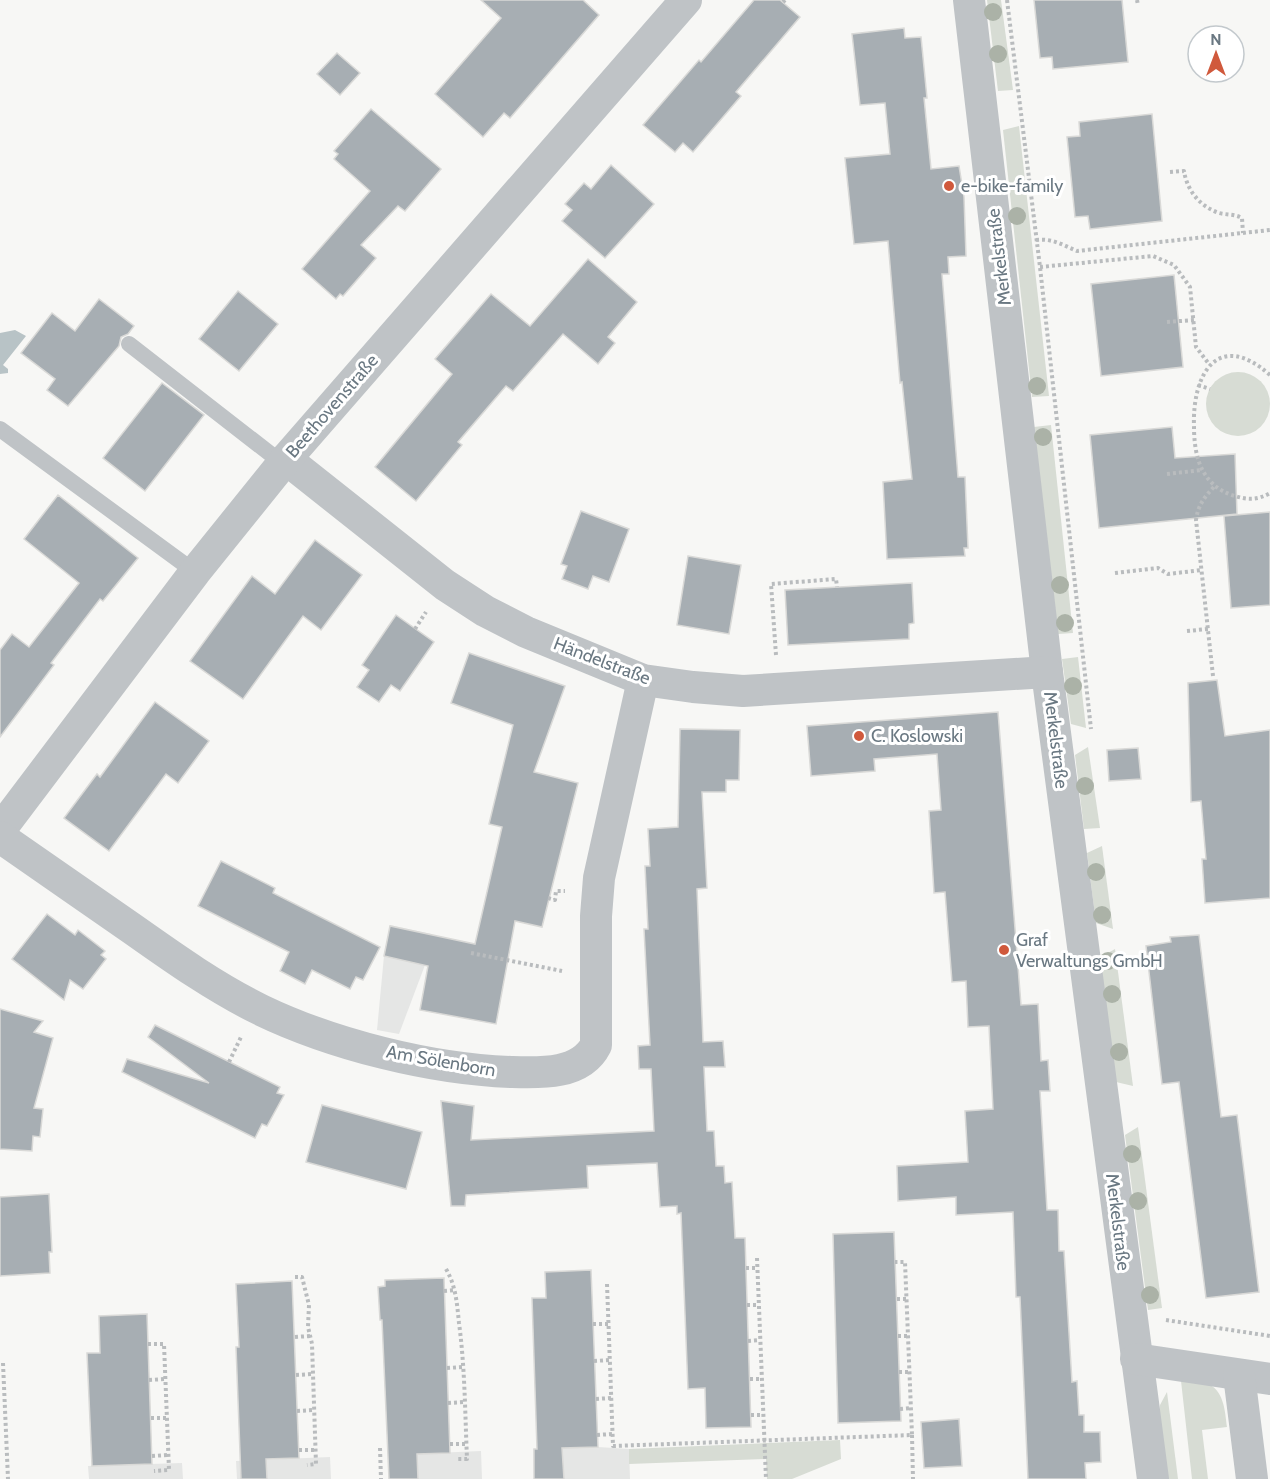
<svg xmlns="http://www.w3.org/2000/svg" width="1270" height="1479" viewBox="0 0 1270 1479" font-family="Cabin,sans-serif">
	<rect width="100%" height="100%" fill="#f7f7f5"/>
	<!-- built -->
	<g fill="#e5e6e5">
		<polygon points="390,925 431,934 425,965 399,1034 377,1030 384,956"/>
		<polygon points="598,1447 629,1449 630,1479 534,1479 533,1449"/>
		<polygon points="481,1451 482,1479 389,1479 388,1455"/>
		<polygon points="330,1457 331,1479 237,1479 236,1461"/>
		<polygon points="182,1463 183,1479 89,1479 88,1466"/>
	</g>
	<!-- green -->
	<g fill="#d7dcd4">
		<polygon points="987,0 1001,0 1013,90 998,91"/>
		<polygon points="1019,126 1049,396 1032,397 1003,130"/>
		<circle cx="1238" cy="404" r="32"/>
		<polygon points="1051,425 1073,633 1058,634 1034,427"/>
		<polygon points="1078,657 1086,728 1071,724 1062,659"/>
		<polygon points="1088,747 1100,828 1084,829 1075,755"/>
		<polygon points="1102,846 1113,929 1096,923 1087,853"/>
		<polygon points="1115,949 1133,1086 1116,1082 1099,958"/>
		<polygon points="1138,1127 1162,1308 1148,1310 1125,1135"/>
		<path d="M1181,1381C1188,1381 1198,1380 1205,1383C1224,1388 1225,1411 1227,1427L1202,1430L1208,1479H1192Z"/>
		<polygon points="1167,1392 1178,1479 1167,1479 1159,1415 1160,1405"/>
		<polygon points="840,1440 841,1459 792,1479 767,1479 766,1459 629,1464 629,1449"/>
	</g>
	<!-- water -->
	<polygon fill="#b8c3c6" points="15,330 26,336 3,365 8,369 8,373 0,374 0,333"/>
	<!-- building -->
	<g fill="#a7aeb3" stroke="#d9d9d7" stroke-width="1.5">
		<polygon points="481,0 583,0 599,15 510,118 504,113 483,137 435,94 501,18"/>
		<polygon points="754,0 780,0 800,17 736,92 741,96 693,152 683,143 675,152 643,125 699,60 701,62"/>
		<polygon points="1034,0 1122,0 1128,62 1053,69 1052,57 1040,58"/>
		<polygon points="904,28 905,38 921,37 927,98 924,98 931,169 959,166 964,197 966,256 948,257 949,274 942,274 958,477 965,477 968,548 964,548 965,556 887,559 883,482 912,479 902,382 900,383 888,241 854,244 845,158 890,154 885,103 860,105 852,34"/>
		<polygon points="337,53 360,73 340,95 317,74"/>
		<polygon points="371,109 441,169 405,211 398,206 361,245 376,258 343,296 340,294 336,299 302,269 370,191 334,159 338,154 334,151"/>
		<polygon points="1152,114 1162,221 1090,229 1088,216 1075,217 1067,137 1080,136 1079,122"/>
		<polygon points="611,165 654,204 605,258 562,221 572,210 565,204 584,183 591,189"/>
		<polygon points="588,259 637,302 608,337 615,343 598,364 563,334 513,391 506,386 458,442 462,445 416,501 375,467 452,374 435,359 491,294 530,326"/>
		<polygon points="1174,275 1183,367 1101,376 1091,284"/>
		<polygon points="238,291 278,324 239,371 199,339"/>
		<polygon points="99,299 134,326 128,334 121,337 119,346 68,406 47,390 55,379 21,353 52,313 75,331"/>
		<polygon points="162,383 204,415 145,491 103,458"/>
		<polygon points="1172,427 1175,458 1235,454 1237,514 1099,528 1090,435"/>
		<polygon points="58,495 138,558 103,601 100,599 51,663 54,665 0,737 0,650 12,634 29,647 79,583 24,539"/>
		<polygon points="581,511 629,529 609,582 593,576 588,589 562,579 567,566 561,564"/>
		<polygon points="1270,512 1270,605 1231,608 1224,516"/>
		<polygon points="315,540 362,575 321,630 303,616 243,699 190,661 252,576 275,594"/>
		<polygon points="688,556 741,565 729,634 677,625"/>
		<polygon points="912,583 914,623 909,624 909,639 788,645 785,590"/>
		<polygon points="396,615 434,642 400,691 391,685 379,702 357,687 369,670 362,665"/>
		<polygon points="469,653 565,686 534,772 578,783 542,927 515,921 496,1024 420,1010 428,966 384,956 390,926 475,944 502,827 489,824 513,725 451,703"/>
		<polygon points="1217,680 1225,736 1270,730 1270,898 1205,903 1202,859 1206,859 1201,801 1191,802 1188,683"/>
		<polygon points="155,702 209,741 178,783 166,774 109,851 64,818 97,774 100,777"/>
		<polygon points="998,712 1021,1005 1038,1004 1041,1061 1048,1060 1050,1091 1040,1091 1047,1210 1058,1210 1059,1251 1064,1251 1072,1382 1077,1381 1079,1415 1084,1415 1084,1432 1100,1432 1101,1462 1085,1463 1086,1479 1028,1479 1020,1297 1016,1297 1013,1212 956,1215 956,1197 898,1201 897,1166 968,1162 965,1111 993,1109 989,1026 968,1027 966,981 952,982 945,892 934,893 929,811 941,810 937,754 874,759 875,771 811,776 807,726"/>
		<polygon points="680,729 740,730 739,780 726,780 726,792 702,792 707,888 697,889 703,1042 723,1041 725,1067 704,1067 707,1131 714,1131 716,1166 724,1166 725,1183 732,1182 735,1238 745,1238 751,1427 706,1428 705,1388 688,1389 681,1213 677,1214 677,1206 660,1207 657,1163 587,1166 588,1188 466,1195 465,1206 451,1206 441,1101 474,1106 471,1140 654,1131 651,1069 639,1069 638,1046 650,1045 644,929 648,929 645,866 650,866 648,829 678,827"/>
		<polygon points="1138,748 1141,779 1109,781 1107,750"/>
		<polygon points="221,861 275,888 273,893 380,947 363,980 356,977 350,989 312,970 305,984 280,971 289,952 198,906"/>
		<polygon points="47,914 75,935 78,930 105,951 101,955 106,959 83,989 70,980 64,1000 12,959"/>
		<polygon points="1199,935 1221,1117 1237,1115 1259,1292 1206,1298 1179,1082 1162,1084 1146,946 1171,942 1170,937"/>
		<polygon points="0,1009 43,1021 34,1032 53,1038 34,1108 43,1109 40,1137 33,1136 32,1151 0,1149"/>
		<polygon points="155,1025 280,1087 277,1093 284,1095 267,1126 262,1124 255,1138 122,1072 127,1059 209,1083 148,1037"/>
		<polygon points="322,1105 422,1132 406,1189 306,1162"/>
		<polygon points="49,1194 52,1252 49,1252 50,1273 0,1276 0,1197"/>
		<polygon points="894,1232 901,1421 838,1423 833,1234"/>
		<polygon points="591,1270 598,1447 562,1448 564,1479 534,1479 534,1449 537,1449 532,1298 546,1298 545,1272"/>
		<polygon points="444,1278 450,1453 417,1454 418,1479 389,1479 382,1320 380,1320 378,1287 385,1286 385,1280"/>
		<polygon points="292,1281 299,1458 266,1459 267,1479 241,1479 236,1347 239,1347 236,1284"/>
		<polygon points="147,1314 152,1464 92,1466 87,1353 100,1353 99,1316"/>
		<polygon points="959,1419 962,1466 924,1468 921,1422"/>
	</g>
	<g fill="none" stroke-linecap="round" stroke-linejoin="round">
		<!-- path -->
		<g stroke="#b9bcbe" stroke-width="4" stroke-dasharray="3 3" stroke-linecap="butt">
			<polyline points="1007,0 1040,267 1091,729"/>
			<polyline points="1137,0 1138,5"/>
			<polyline points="783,2 785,0"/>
			<path d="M1170,172L1184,171C1187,190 1199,206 1219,213C1227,215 1235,214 1242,218L1243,233"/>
			<path d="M1036,240C1052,238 1063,245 1077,251L1270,230"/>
			<polyline points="1040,267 1153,256 1174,265 1190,287 1196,347 1209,364"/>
			<polyline points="1167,322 1194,320"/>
			<path d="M1270,375C1218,329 1192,374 1194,427C1194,441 1196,459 1203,471C1210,484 1221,492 1235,496C1248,500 1258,500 1270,493"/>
			<polyline points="1198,385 1210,389"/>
			<polyline points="1167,474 1202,470"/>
			<polyline points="1115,573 1158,568 1168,574 1202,570"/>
			<polyline points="415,629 426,612"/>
			<polyline points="1187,631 1208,629"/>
			<polyline points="776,655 771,584 836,579 837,587"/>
			<path d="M1213,676L1196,520C1198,505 1205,496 1215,486"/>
			<polyline points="548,898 555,900 556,891 565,891"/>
			<polyline points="471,953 562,971"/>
			<polyline points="229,1062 241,1037"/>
			<polyline points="757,1258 766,1479"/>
			<polyline points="746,1268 757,1268"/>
			<path d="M446,1269C456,1286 457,1304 459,1323C465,1368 465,1413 467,1459H457"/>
			<polyline points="295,1277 302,1277 309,1305 308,1327 312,1344 316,1464 307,1465"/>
			<polyline points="607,1284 613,1446 912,1435 905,1262 895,1262"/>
			<polyline points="444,1291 455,1290"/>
			<polyline points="897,1299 907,1299"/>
			<polyline points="747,1305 759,1305"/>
			<polyline points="1166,1320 1270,1336"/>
			<polyline points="593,1324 608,1324"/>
			<polyline points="898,1336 908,1336"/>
			<polyline points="295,1337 310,1336"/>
			<polyline points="748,1341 760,1340"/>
			<polyline points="148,1344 164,1344 169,1470 154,1471"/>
			<polyline points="594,1361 610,1360"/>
			<polyline points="3,1363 8,1479"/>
			<polyline points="447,1368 463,1367"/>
			<polyline points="899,1372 910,1372"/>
			<polyline points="296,1375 313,1374"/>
			<polyline points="750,1379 762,1379"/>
			<polyline points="149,1380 165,1379"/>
			<polyline points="596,1399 611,1398"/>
			<polyline points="448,1403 465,1402"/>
			<polyline points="900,1409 911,1408"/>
			<polyline points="297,1411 314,1410"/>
			<polyline points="751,1415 763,1415"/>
			<polyline points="151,1418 167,1418"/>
			<polyline points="597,1435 612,1434"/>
			<polyline points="912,1435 913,1479"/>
			<polyline points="450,1444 466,1444"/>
			<polyline points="380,1448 381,1479"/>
			<polyline points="299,1450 316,1450"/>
			<polyline points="152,1456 168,1455"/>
		</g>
		<!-- service -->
		<g stroke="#bfc3c6" stroke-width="16">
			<polyline points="129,344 282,463"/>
			<polyline points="0,429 195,572"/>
		</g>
		<!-- minor -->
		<g stroke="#bfc3c6" stroke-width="32">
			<polyline points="969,0 1047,672 1153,1479"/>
			<polyline points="286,459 445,585 485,611 526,632 643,680 693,687 743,691 1047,672"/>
			<polyline points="0,830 195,572 286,459 686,0"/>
			<path d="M0,837C45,868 89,899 134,930C175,959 216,988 261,1010C334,1045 431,1069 511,1072C540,1073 581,1075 596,1045V916L599,878L643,680"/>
			<polyline points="1136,1359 1270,1379"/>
			<polyline points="1239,1375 1252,1479"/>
		</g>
	</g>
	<!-- trees -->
	<g fill="#abb2a7">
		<circle cx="993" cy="12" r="9"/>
		<circle cx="998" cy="54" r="9"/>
		<circle cx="1017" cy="216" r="9"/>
		<circle cx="1037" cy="386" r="9"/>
		<circle cx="1043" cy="437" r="9"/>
		<circle cx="1060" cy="585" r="9"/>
		<circle cx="1065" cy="623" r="9"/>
		<circle cx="1073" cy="686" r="9"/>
		<circle cx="1085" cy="786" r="9"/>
		<circle cx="1096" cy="872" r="9"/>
		<circle cx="1102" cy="915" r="9"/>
		<circle cx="1108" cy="961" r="9"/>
		<circle cx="1112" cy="994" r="9"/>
		<circle cx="1119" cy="1052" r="9"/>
		<circle cx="1132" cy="1154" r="9"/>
		<circle cx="1138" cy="1201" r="9"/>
		<circle cx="1150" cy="1295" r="9"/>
	</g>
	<!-- markers -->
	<g fill="#d0593c" stroke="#fff" stroke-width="2">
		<circle cx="949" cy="186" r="6"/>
		<circle cx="859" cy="736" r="6"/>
		<circle cx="1004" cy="950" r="6"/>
	</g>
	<g text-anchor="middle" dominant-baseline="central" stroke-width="6" stroke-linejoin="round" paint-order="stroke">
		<!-- poi labels -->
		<g font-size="18" fill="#6a7882" stroke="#fff" text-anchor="start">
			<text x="961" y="186">e-bike-family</text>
			<text x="871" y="736">C. Koslowski</text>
			<text x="1016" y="940">Graf<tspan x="1016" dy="21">Verwaltungs GmbH</tspan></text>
		</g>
		<!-- street labels -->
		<g font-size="18" fill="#6a7882" stroke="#fff">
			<text transform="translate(999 257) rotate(-97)">Merkelstraße</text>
			<text transform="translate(332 406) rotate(-49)">Beethovenstraße</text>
			<text transform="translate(602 661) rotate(21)">Händelstraße</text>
			<text transform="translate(1056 740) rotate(83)">Merkelstraße</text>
			<text transform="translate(441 1061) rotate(10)">Am Sölenborn</text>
			<text transform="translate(1118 1222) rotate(83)">Merkelstraße</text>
		</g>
	</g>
	<!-- north arrow -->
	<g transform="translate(1216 54)"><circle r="28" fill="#ffffff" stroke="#c3c9cd" stroke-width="1.5"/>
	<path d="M0-4.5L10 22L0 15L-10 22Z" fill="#d0593c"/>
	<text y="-9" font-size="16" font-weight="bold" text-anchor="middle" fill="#6a7882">N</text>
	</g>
</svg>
